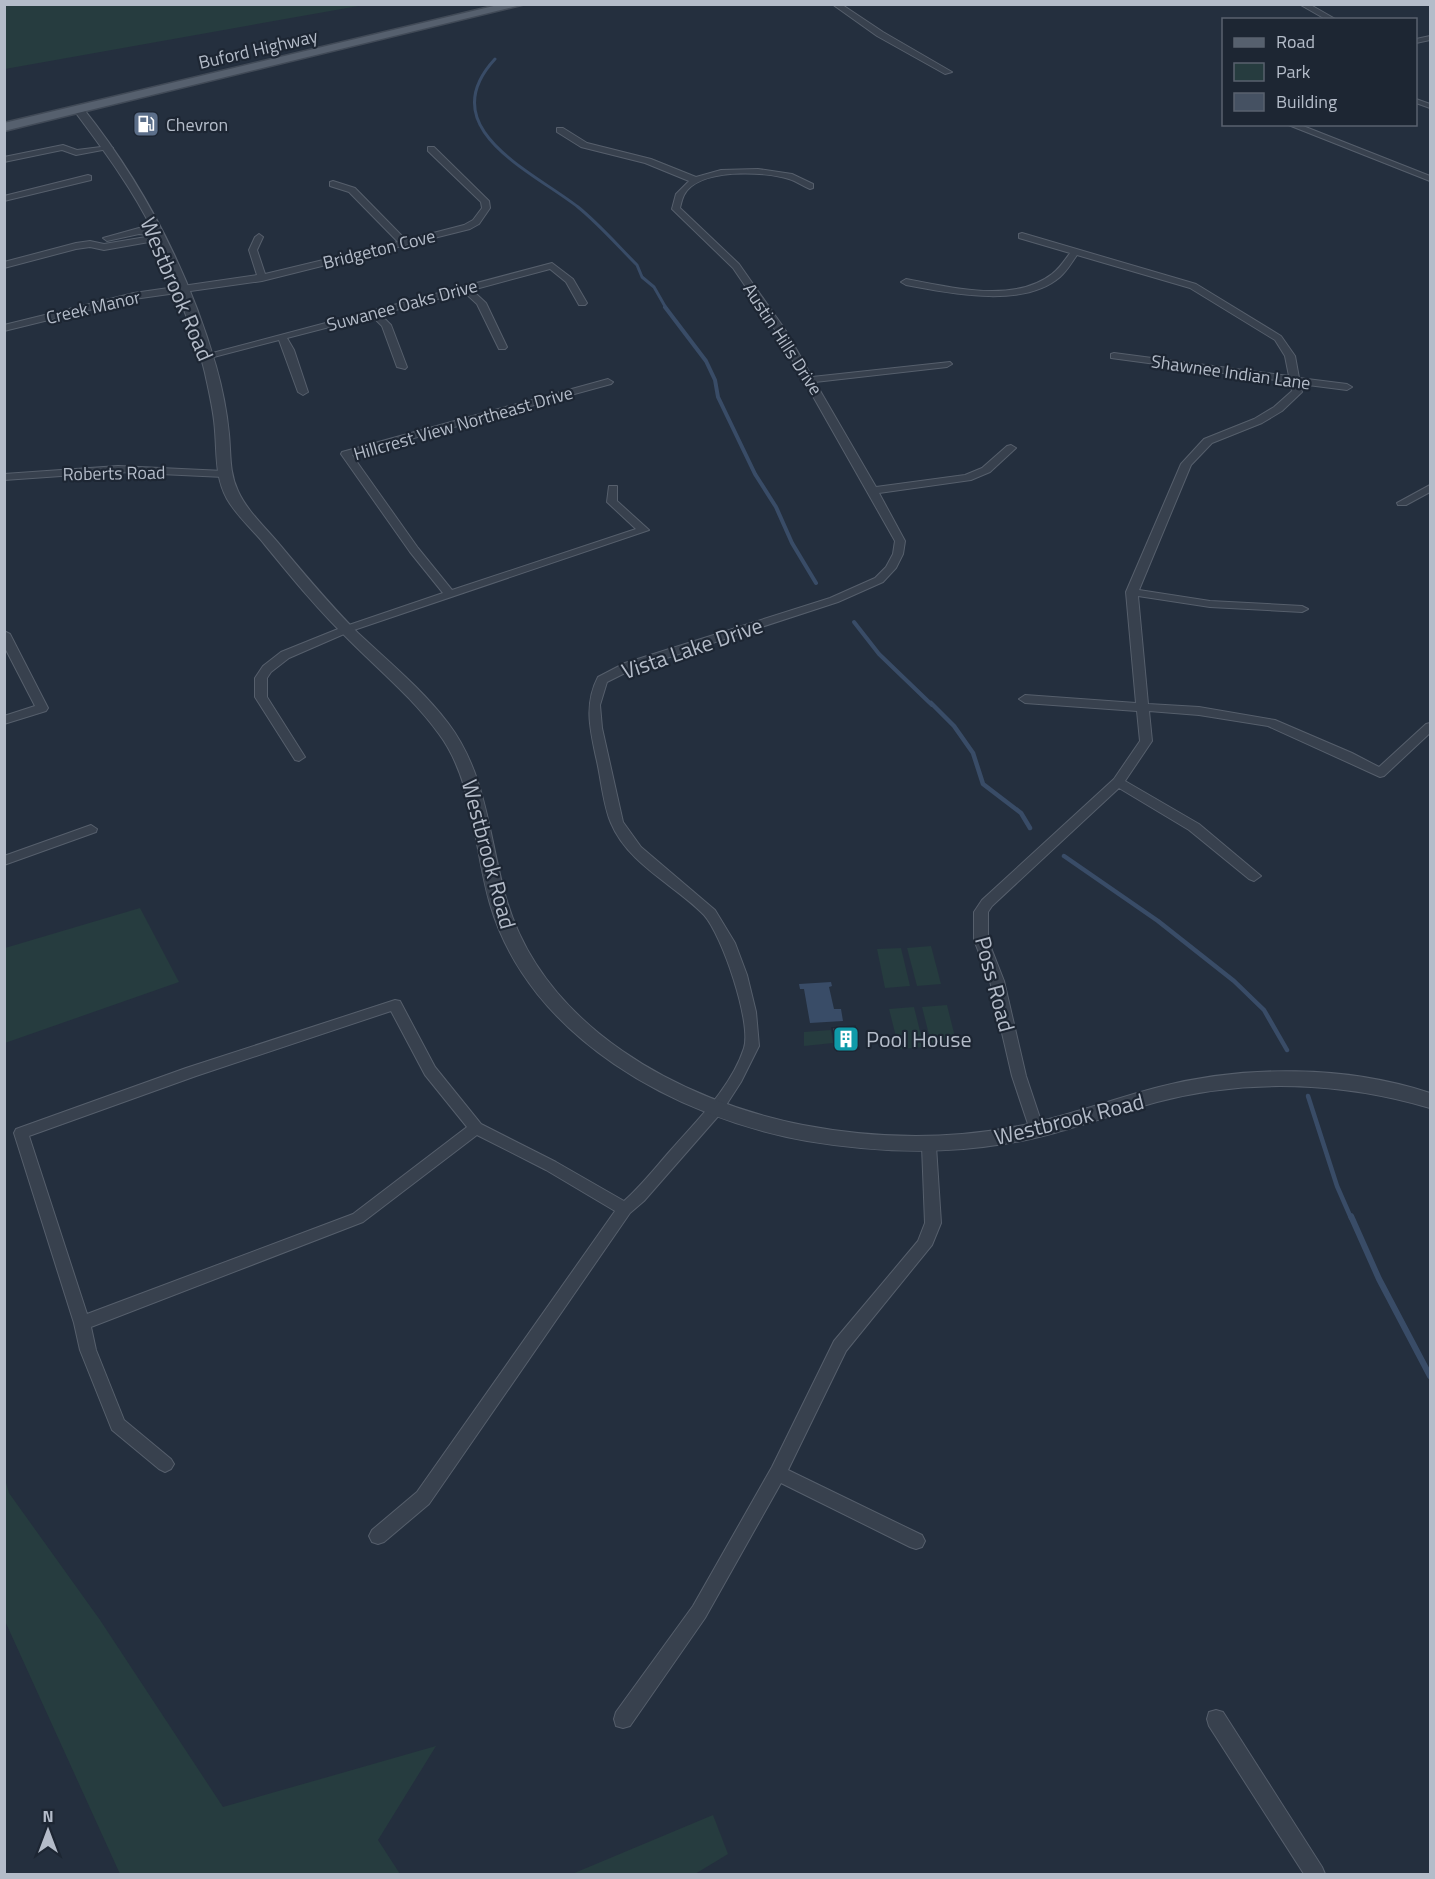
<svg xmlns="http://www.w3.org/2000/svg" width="1435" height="1879" viewBox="0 0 1435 1879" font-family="'Titillium Web',sans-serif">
	<rect width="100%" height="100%" fill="#242f3e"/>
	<!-- green -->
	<g fill="#263c3f">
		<polygon points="5,4 364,4 364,5 5,69"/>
		<polygon points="140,908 179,982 5,1043 5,948"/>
		<polygon points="931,946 941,984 917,986 907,948"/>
		<polygon points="901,948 910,986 885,988 877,949"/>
		<polygon points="947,1005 957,1045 932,1047 922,1007"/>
		<polygon points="914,1007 924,1047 899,1049 889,1009"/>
		<polygon points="831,1030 833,1043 804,1046 804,1032"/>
		<polygon points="5,1479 9,1493 100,1620 223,1807 436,1746 378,1840 400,1874 120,1874 5,1621"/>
		<polygon points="713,1815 728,1854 695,1874 572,1874"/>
	</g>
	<!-- water -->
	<polygon fill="#394c67" points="831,982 832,986 829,987 834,1009 841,1009 843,1021 810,1023 804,989 800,989 799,984"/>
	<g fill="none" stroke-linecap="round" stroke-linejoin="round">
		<!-- stream-far3 -->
		<path stroke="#394c67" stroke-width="3" d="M495,59C431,128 532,171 578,207C599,224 618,246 637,265L642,277L654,287L666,308"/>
		<!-- stream-far2 -->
		<g stroke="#394c67" stroke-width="4">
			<polyline points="665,307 706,361 715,380 718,397 755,474 776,507 792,543 816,583"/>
			<polyline points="854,622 879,654 932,705"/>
		</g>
		<!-- stream-far1 -->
		<g stroke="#394c67" stroke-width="4.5">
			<polyline points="931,703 954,726 973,753 983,784 1021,813 1030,828"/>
			<polyline points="1064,856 1158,921 1234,981 1264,1010 1287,1050"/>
			<polyline points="1308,1096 1337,1186 1351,1218"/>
		</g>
		<!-- stream -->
		<polyline stroke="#394c67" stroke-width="6" points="1351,1216 1379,1279 1430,1376"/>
	</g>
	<!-- building -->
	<polygon fill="#455162" stroke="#1f2835" stroke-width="1.5" points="855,1026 859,1049 837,1051 832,1028"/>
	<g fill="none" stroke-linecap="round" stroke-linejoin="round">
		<defs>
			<g id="minor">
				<polygon points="832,4 841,4 883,32 952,72 945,74 877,36"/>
				<polygon points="1299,4 1309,4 1337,20 1327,20"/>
				<polygon points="1430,36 1430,40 1416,43 1416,39"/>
				<polygon points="1416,99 1430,104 1430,108 1416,103"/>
				<polygon points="1286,124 1298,124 1430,176 1430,181"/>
				<path d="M557,128H563L587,143L651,159L696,177L721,170L758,169L792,174L813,184V188L810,189C803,186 796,181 789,179C764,171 698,168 684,195C682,199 681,204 680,208L739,264L786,331L812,377L950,362L952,364L947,367L815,382L876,487L965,475L982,468L1007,446L1011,445L1016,448L990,472L971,480L879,493L905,541L903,554L896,568L883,582L838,602L633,669L607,682L600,705L602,728L623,822L641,847L715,910L735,943L747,975L756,1012L759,1046L741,1082L721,1113L644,1201L630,1213L429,1504L384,1542L378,1544L372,1542L369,1536L372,1530L417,1492L615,1211L546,1170L477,1135L363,1222L91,1327L96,1350L124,1420L171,1459L174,1464L171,1469L165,1472L159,1469L112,1430L80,1350L74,1323L14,1133L16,1129L186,1068L395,1000L400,1001L435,1067L481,1124L556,1162L624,1201C641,1186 655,1168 670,1151C697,1120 731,1088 744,1048C752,1023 722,935 704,915C675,885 628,864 611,823C603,805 601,777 596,757C590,729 584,704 598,677L625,663L830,598L875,578L886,567L893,554L895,541L776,331L733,268L672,209L676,194L689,181L645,163L581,147L557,132ZM391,1011L425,1075L467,1127L353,1214L87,1314L29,1136L196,1076Z"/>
				<polygon points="63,145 77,150 109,146 113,148 76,155 62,150 4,162 4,157"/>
				<polygon points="428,147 434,147 489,201 490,208 479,224 470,229 262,281 134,299 4,331 4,325 134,293 257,275 249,250 255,237 259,234 263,237 257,250 265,274 398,242 349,192 330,186 330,182 333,181 355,188 406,240 464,225 473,220 482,208 481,202 428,151"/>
				<polygon points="88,175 91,176 91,180 4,201 4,196"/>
				<polygon points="139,228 160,233 149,242 104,250 90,247 76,249 4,268 4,262 76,243 90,241 104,244 146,237 147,235 139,234 107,241 103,238"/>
				<path d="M1022,233L1196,284L1281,336L1295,356L1299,378L1347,384L1352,387L1347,390L1300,384L1302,392L1282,411L1262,423L1212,443L1191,465L1139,590L1210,601L1302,606L1308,609L1302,612L1210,607L1138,596L1148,704L1199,707L1275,720L1352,753L1379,767L1426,724L1430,723V733L1384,776L1380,777L1268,726L1199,715L1149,711L1152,741L1125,781L1199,824L1261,876L1254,881L1249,879L1189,830L1119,788L992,906L988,912V940L1004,981L1026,1076L1044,1130L1042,1134L1037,1136L1032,1134L1030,1130L1012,1076L990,981L974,940V912L982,900L1114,779L1140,741L1137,711L1025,703L1019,699L1025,695L1136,703L1126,592L1181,464L1204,439L1254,419L1274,407L1292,391L1290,382L1111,358V354L1114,353L1289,376L1285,356L1275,340L1190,288L1077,255C1072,262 1067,271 1060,277C1023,309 949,293 906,285L901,282L906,279C950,287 1013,304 1052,274C1059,269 1065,260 1070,253L1019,238V234Z"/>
				<polygon points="552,263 573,279 587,303 585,305 579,305 566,282 550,269 472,290 486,303 507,347 505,349 499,349 477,304 464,292 380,314 391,325 407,367 405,369 397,367 382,326 372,316 287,338 294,350 308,392 303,395 298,392 279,340 206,359 201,356"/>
				<polygon points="608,379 613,382 611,384 352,455 418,548 452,590 636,529 607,502 609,486 617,486 617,501 649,530 351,631 289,658 271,672 267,678 267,697 305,757 299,761 295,760 255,697 255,678 263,666 281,652 343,627 443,593 410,552 341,454 342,452"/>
				<polygon points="118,466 224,471 229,474 224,477 118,472 4,480 4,474"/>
				<polygon points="1430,485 1430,492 1406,505 1398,505 1397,503"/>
				<polygon points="4,631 10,634 48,708 46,711 4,724 4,716 35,706 4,646"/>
				<polygon points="91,825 97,829 96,832 4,865 4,856"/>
				<polygon points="929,1140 934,1142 936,1146 941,1223 932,1245 846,1351 788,1470 922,1535 925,1541 922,1547 916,1549 910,1547 781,1483 705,1618 630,1726 623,1728 616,1726 614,1719 616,1712 693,1606 772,1467 834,1341 918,1241 925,1223 922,1146 924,1142"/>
				<polygon points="1216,1710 1223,1712 1322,1867 1325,1874 1304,1874 1209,1726 1207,1719 1209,1712"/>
			</g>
			<path id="tertiary" d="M78,106L82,107C143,183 189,272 216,366C222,387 227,412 229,434C231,454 229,472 238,491C247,511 266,528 280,545C305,575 330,605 358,633C389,662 422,689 448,723C487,774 489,839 506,898C543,1027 680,1101 803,1125C871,1138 940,1140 1008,1128C1060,1119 1109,1100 1159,1087C1244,1065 1347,1065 1430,1093V1108C1342,1082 1247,1078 1157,1102C1106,1116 1056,1136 1004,1144C938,1155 873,1152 807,1141C677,1118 529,1038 490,904C474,849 474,781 439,734C414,699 380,671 350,641C319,611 292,578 265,545C253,530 236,515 227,499C215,477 217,455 215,431C214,412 209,392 205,373C199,347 189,322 179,298C171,276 164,254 154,233C133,189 102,148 73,109Z"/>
			<polygon id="primary" points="502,4 525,4 4,131 4,123"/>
		</defs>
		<!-- minor casing -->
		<use href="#minor" stroke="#565f6c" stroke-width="2"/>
		<!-- tertiary casing -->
		<use href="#tertiary" stroke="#565f6c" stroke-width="2"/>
		<!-- primary casing -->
		<use href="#primary" stroke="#414a57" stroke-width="3"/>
		<!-- minor -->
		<use href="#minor" fill="#38414e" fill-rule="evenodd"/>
		<!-- tertiary -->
		<use href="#tertiary" fill="#38414e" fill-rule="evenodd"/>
		<!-- primary -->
		<use href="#primary" fill="#56606e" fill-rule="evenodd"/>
	</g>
	<!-- icons -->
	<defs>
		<symbol id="fuel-square" viewBox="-11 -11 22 22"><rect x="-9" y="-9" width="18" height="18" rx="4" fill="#5c6f8a" stroke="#1d2633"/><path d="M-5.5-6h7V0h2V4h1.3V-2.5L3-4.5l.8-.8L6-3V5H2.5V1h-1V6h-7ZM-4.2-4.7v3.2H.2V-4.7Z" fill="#fff"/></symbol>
		<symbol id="building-square" viewBox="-11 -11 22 22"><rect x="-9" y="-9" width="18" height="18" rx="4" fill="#0f9aa8" stroke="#1d2633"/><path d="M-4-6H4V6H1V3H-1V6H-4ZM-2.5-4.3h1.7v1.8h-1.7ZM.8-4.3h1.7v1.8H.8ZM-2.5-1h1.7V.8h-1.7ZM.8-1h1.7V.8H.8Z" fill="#fff"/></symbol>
	</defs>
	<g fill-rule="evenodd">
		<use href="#fuel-square" x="131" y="109" width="30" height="30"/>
		<use href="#building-square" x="831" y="1024" width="30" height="30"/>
	</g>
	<g text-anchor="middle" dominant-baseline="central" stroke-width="4.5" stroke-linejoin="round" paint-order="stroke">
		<!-- far-street labels -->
		<g font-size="18" fill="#b4bcc9" stroke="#1d2633">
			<text transform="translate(258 49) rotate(-13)">Buford Highway</text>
			<text transform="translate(379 249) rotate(-14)">Bridgeton Cove</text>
			<text transform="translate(402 305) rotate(-15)">Suwanee Oaks Drive</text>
			<text transform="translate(93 307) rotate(-13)">Creek Manor</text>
			<text transform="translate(783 339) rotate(57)">Austin Hills Drive</text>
			<text transform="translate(1231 372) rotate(8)">Shawnee Indian Lane</text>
			<text transform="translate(463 423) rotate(-16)">Hillcrest View Northeast Drive</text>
			<text transform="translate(114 473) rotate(-1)">Roberts Road</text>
		</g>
		<!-- far-poi labels -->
		<g font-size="18" fill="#b4bcc9" stroke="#1d2633" text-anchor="start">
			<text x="166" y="124">Chevron</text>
		</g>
		<!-- street labels -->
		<g font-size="22" fill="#b4bcc9" stroke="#1d2633">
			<text transform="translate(177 289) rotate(67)">Westbrook Road</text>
			<text transform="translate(692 648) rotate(-19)">Vista Lake Drive</text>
			<text transform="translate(489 854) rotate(75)">Westbrook Road</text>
			<text transform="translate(995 984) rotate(75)">Poss Road</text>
			<text transform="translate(1069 1119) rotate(-14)">Westbrook Road</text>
		</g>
		<!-- poi labels -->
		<g font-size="22" fill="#b4bcc9" stroke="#1d2633" text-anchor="start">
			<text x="866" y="1039">Pool House</text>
		</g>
	</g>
	<!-- border -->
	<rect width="1435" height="1879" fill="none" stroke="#b4bcc9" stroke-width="12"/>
	<!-- legend -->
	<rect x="1222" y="18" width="195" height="108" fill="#1d2633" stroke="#59626f" stroke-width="1.5"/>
	<rect x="1234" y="38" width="30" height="9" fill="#56606e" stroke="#59626f" stroke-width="1.5"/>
	<text x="1276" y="48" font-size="18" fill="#b4bcc9">Road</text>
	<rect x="1234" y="63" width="30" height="18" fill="#263c3f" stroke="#59626f" stroke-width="1.5"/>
	<text x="1276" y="78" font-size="18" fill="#b4bcc9">Park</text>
	<rect x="1234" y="93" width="30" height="18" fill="#455162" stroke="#59626f" stroke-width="1.5"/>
	<text x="1276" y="108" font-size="18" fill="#b4bcc9">Building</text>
	<!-- north arrow -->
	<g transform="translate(48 1831)" stroke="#1d2633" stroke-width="4.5" paint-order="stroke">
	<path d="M0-4.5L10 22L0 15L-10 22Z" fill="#b4bcc9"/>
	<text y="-9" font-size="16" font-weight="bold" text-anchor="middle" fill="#b4bcc9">N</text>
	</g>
</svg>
